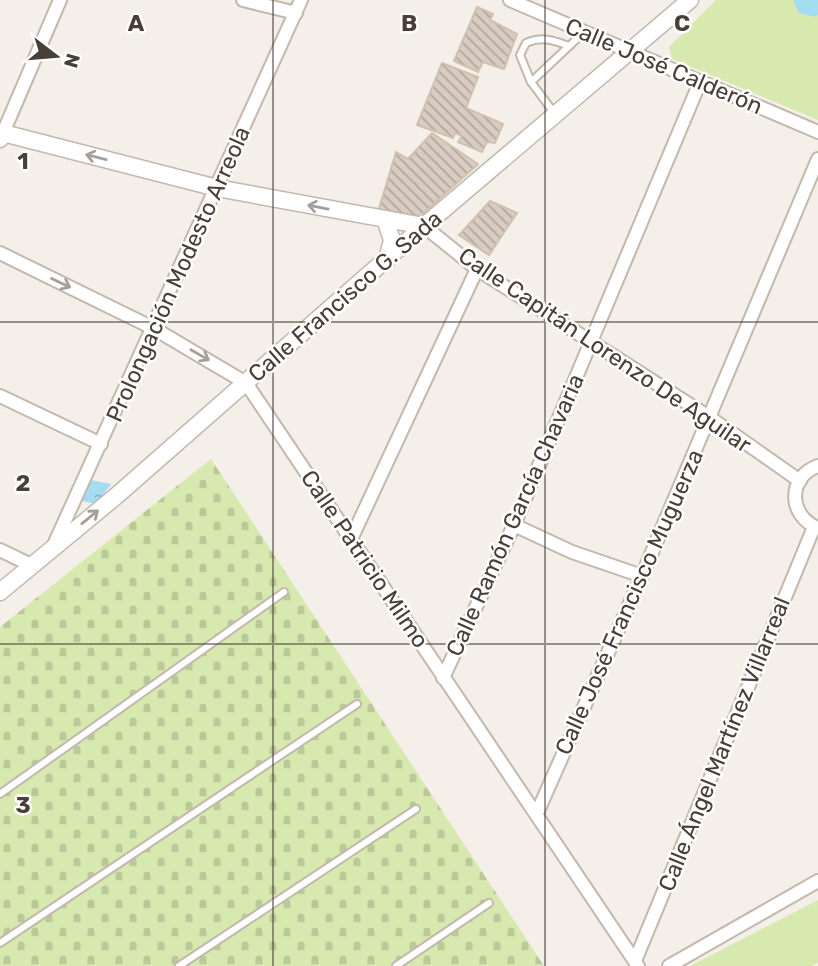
<svg xmlns="http://www.w3.org/2000/svg" width="818" height="966" viewBox="0 0 818 966" font-family="Rubik,sans-serif">
	<defs>
		<pattern id="cemetery-stones" width="16" height="16" patternUnits="userSpaceOnUse" patternTransform="scale(1.75)"><rect width="16" height="16" fill="#d8e9b0"/><path d="M2 7V4a2 2 0 0 1 4 0v3zM10 15v-3a2 2 0 0 1 4 0v3z" fill="#bbc998"/></pattern>
		<pattern id="water-ripples" width="26" height="14" patternUnits="userSpaceOnUse" patternTransform="scale(1.75)"><rect width="26" height="14" fill="#a4ddf2"/><path d="M2 4q2-2 4 0t4 0M15 11q2-2 4 0t4 0" fill="none" stroke="#88b5c5"/></pattern>
		<pattern id="building-back-hatch" width="6" height="6" patternUnits="userSpaceOnUse" patternTransform="scale(1.75)"><rect width="6" height="6" fill="#d9ccc0"/><path d="M-1 5l2 2M0 0l6 6M5-1l2 2" fill="none" stroke="#b2a79d"/></pattern>
	</defs>
	<rect width="100%" height="100%" fill="#f4efe8"/>
	<!-- cemetery -->
	<polygon fill="url(#cemetery-stones)" points="211,459 544,966 0,966 0,627"/>
	<!-- park -->
	<g fill="#d8e9b0">
		<polygon points="716,0 818,0 818,120 672,59 669,47"/>
		<polygon points="818,900 818,963 811,966 690,966"/>
	</g>
	<!-- water -->
	<g fill="url(#water-ripples)">
		<polygon points="793,0 818,0 818,15 814,17 799,13"/>
		<polygon points="91,480 111,484 97,504 82,501"/>
	</g>
	<!-- building -->
	<g fill="url(#building-back-hatch)" stroke="#d1c0b0" stroke-width="2">
		<polygon points="477,7 493,14 490,20 517,34 504,69 483,62 478,72 454,61"/>
		<polygon points="442,63 478,77 466,108 503,124 495,143 487,142 482,152 458,142 462,136 455,133 453,138 417,125"/>
		<polygon points="432,133 478,164 416,220 378,212 396,152 408,159"/>
		<polygon points="490,201 517,213 489,255 459,235"/>
	</g>
	<g fill="none" stroke-linecap="round" stroke-linejoin="round">
		<defs>
			<g id="service">
				<polyline points="531,82 583,33"/>
				<path d="M555,114L531,82L520,55L526,43C542,36 553,40 569,46"/>
				<polyline points="0,794 284,592"/>
				<polyline points="0,943 357,704"/>
				<polyline points="179,966 416,809"/>
				<polyline points="396,966 489,903"/>
			</g>
			<g id="minor">
				<polyline points="243,0 296,13"/>
				<polyline points="510,0 818,132"/>
				<polyline points="0,132 3,133 60,0"/>
				<polyline points="424,226 477,269 709,417 800,481"/>
				<polyline points="0,253 153,328 246,383 638,966"/>
				<polyline points="0,396 101,444"/>
				<path d="M818,466C787,477 788,516 818,528"/>
				<polyline points="514,525 572,552 642,576"/>
				<polyline points="352,537 477,269"/>
				<polyline points="53,547 301,0"/>
				<polyline points="0,550 33,566"/>
				<polyline points="443,678 514,525 700,82"/>
				<polyline points="537,813 642,576 818,159"/>
				<polyline points="635,961 814,527"/>
				<polyline points="669,966 818,881"/>
			</g>
			<g id="tertiary">
				<polyline points="0,139 3,133 217,188 424,226"/>
				<polyline points="385,219 392,240 387,260"/>
				<polyline points="0,592 115,497 424,226 690,0"/>
			</g>
		</defs>
		<!-- service casing -->
		<use href="#service" stroke="#c3b8ad" stroke-width="10"/>
		<!-- minor casing -->
		<use href="#minor" stroke="#c3b8ad" stroke-width="16"/>
		<!-- tertiary casing -->
		<use href="#tertiary" stroke="#c3b8ad" stroke-width="19"/>
		<!-- service -->
		<use href="#service" stroke="#fff" stroke-width="6"/>
		<!-- minor -->
		<use href="#minor" stroke="#fff" stroke-width="12"/>
		<!-- tertiary -->
		<use href="#tertiary" stroke="#fff" stroke-width="16"/>
	</g>
	<!-- one-way arrows -->
	<defs><path id="oneway-shaft" d="M-6 0H5M1.5-3L5.5 0L1.5 3" fill="none" stroke-width="1.6" stroke-linecap="round" stroke-linejoin="round" transform="scale(1.75)"/></defs>
	<g stroke="#a49f9a">
		<use href="#oneway-shaft" transform="translate(96 157) rotate(-166)"/>
		<use href="#oneway-shaft" transform="translate(318 207) rotate(-169)"/>
		<use href="#oneway-shaft" transform="translate(61 283) rotate(26)"/>
		<use href="#oneway-shaft" transform="translate(200 355) rotate(30)"/>
		<use href="#oneway-shaft" transform="translate(90 517) rotate(-39)"/>
	</g>
	<!-- grid -->
	<path fill="none" stroke="#483f36" stroke-width="2" stroke-opacity="0.55" d="M273,0V966M545,0V966M0,322H818M0,644H818"/>
	<g text-anchor="middle" dominant-baseline="central" stroke-width="5" stroke-linejoin="round" paint-order="stroke">
		<!-- street labels -->
		<g font-size="23" fill="#483f36" stroke="#fff">
			<text transform="translate(664 66) rotate(23)">Calle José Calderón</text>
			<text transform="translate(178 274) rotate(-66)">Prolongación Modesto Arreola</text>
			<text transform="translate(345 296) rotate(-41)">Calle Francisco G. Sada</text>
			<text transform="translate(605 350) rotate(34)">Calle Capitán Lorenzo De Aguilar</text>
			<text transform="translate(515 515) rotate(-66)">Calle Ramón García Chavaria</text>
			<text transform="translate(365 559) rotate(56)">Calle Patricio Milmo</text>
			<text transform="translate(629 602) rotate(-66)">Calle José Francisco Muguerza</text>
			<text transform="translate(724 744) rotate(-68)">Calle Ángel Martínez Villarreal</text>
		</g>
	</g>
	<g font-size="23" text-anchor="middle" font-weight="bold" fill="#483f36" stroke="#fff" stroke-width="5" stroke-linejoin="round" paint-order="stroke">
		<text x="136" y="31">A</text>
		<text x="409" y="31">B</text>
		<text x="682" y="31">C</text>
		<text x="23" y="169">1</text>
		<text x="23" y="491">2</text>
		<text x="23" y="813">3</text>
	</g>
	<!-- north arrow -->
	<g transform="translate(56 56) rotate(106)" stroke="#ffffff" stroke-width="5" paint-order="stroke">
	<path d="M0-5L12 26L0 18L-12 26Z" fill="#483f36"/>
	<text y="-10" font-size="19" font-weight="bold" text-anchor="middle" fill="#483f36">N</text>
	</g>
</svg>
